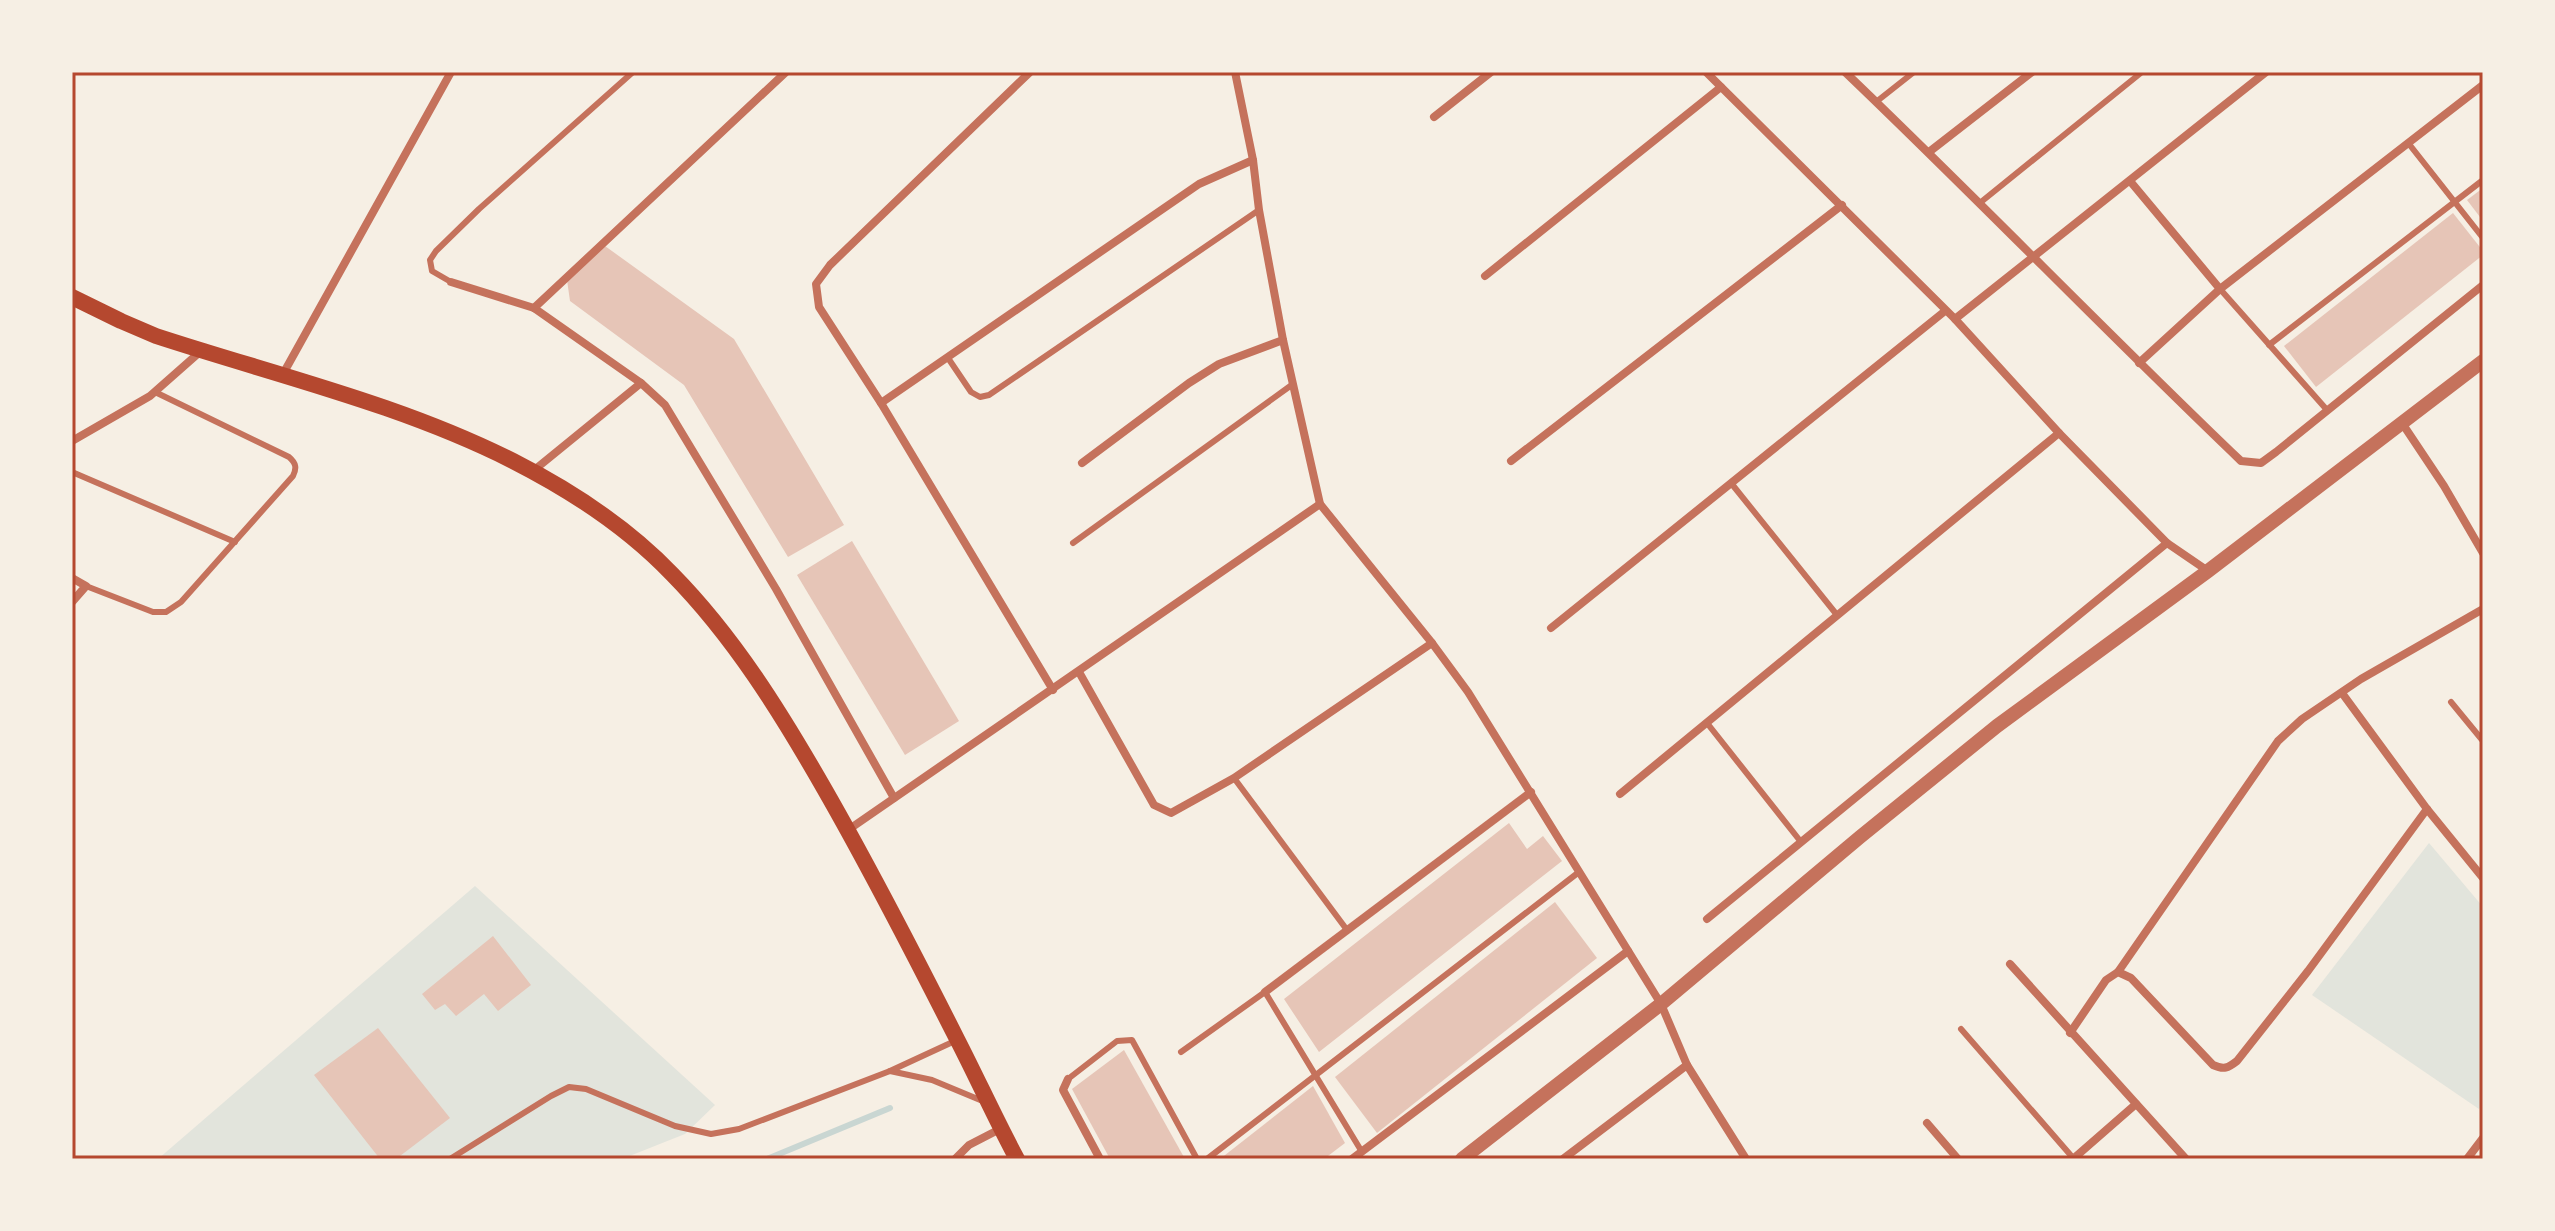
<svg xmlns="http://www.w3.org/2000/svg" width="2555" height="1231" viewBox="0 0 2555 1231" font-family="Jost,sans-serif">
	<rect width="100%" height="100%" fill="#f6efe4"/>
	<!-- green -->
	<g fill="#e2e4dc">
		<polygon points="2429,843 2483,907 2483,1103 2479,1109 2312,995"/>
		<polygon points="475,886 715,1105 685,1134 622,1159 158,1159"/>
	</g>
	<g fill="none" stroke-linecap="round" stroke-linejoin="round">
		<!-- stream -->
		<polyline stroke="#c9d6d2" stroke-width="6" points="767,1159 890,1108"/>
	</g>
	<!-- building -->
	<g fill="#e6c5b7">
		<polygon points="2483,188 2483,221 2467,200"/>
		<polygon points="2453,213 2483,251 2483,255 2316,387 2284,346"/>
		<polygon points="605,246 734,339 844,525 788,557 684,385 570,301 567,280"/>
		<polygon points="852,541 959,721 905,755 797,575"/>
		<polygon points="1509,823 1527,849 1543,836 1562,861 1319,1052 1284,999"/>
		<polygon points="1555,902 1597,958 1377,1133 1335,1077"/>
		<polygon points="493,936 531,985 498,1011 484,994 456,1016 445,1004 435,1010 422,994"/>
		<polygon points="378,1028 450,1118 396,1159 380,1159 314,1075"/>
		<polygon points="1124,1050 1185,1159 1110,1159 1072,1089"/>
		<polygon points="1313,1086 1345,1143 1324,1159 1220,1159"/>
	</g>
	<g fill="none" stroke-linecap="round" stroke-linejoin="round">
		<!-- service -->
		<g stroke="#c5725c" stroke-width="6">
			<polyline points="1876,102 1914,72"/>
			<polyline points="2409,144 2483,238"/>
			<polyline points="1981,202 2142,72"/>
			<polyline points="451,282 432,271 430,260 436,251 479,209 633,72"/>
			<polyline points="2220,289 2327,410"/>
			<polyline points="2269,345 2483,180"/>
			<polyline points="948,358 971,392 980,397 989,395 1259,210"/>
			<polyline points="72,472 235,542"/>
			<polyline points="1731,483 1837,615"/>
			<polyline points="1073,543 1293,384"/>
			<path d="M86,586L153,612H166L181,602L293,476C297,468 296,463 289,457L155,392"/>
			<polyline points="2451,702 2483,741"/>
			<polyline points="1707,723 1801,842"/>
			<polyline points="1234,778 1347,930"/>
			<polyline points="1961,1029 2074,1159"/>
			<polyline points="1181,1052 1265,992 1362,1152"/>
			<polyline points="890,1071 932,1080 985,1102"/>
			<polyline points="1068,1079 1117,1041 1132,1040 1197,1159"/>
			<polyline points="450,1159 551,1096 569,1087 586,1089 675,1126 711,1134 739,1129 890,1071 957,1040"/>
			<polyline points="1207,1159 1579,872"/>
		</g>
		<!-- minor -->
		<g stroke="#c5725c" stroke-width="8">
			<polyline points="1030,72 830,265 816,284 819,307 881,403 1053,690"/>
			<polyline points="1235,72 1253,160 1259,210 1283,340 1320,504 1432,643 1468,692 1661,1004 1687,1065 1746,1159"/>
			<polyline points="1706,72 1955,319 2059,433 2167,543 2208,571"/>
			<path d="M1845,72C1979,200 2107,333 2241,461L2261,463L2276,452L2483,285"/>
			<polyline points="1434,117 1491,72"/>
			<polyline points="1929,152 2032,72"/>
			<polyline points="2130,181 2220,289"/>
			<polyline points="1485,276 1721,87"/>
			<polyline points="451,282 534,308 641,383 665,405 776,589 894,798"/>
			<polyline points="534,308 786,72"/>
			<polyline points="1955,319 2266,72"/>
			<polyline points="2139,363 2220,289 2483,85"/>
			<polyline points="283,374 451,72"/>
			<polyline points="881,403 1199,184 1253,160"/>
			<polyline points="2402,423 2444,486 2483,553"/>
			<polyline points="72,441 150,396 201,351"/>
			<polyline points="1511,461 1842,205"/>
			<polyline points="1082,463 1189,383 1219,364 1283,340"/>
			<polyline points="533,471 641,383"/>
			<polyline points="72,578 86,586 72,602"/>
			<polyline points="1551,628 1945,311"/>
			<polyline points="1079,672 1154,805 1171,813 1234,778 1432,643"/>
			<polyline points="2342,693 2427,809 2483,878"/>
			<polyline points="1620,794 2059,433"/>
			<polyline points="848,830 1320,504"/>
			<polyline points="1707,919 2167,543"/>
			<polyline points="2010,964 2186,1159"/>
			<polyline points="2118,972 2278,741 2302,719 2361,679 2483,609"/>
			<polyline points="1265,992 1531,792"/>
			<path d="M2070,1033L2106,980L2118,972L2131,978L2213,1065C2224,1070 2228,1068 2237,1061L2308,971L2427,809"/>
			<polyline points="1068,1079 1063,1090 1100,1159"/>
			<polyline points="1927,1123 1958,1159"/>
			<polyline points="955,1159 969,1145 1000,1129"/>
			<polyline points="1352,1159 1628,951"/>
			<polyline points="1563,1159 1687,1065"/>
			<polyline points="2073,1159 2136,1104"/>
			<polyline points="2467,1159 2483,1138"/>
		</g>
		<!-- tertiary -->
		<polyline stroke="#c5725c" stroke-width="14" points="1462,1159 1661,1004 1860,837 1997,726 2208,571 2483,361"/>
		<!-- secondary -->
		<path stroke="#b5482f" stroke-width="16" d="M72,297L121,321L156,336C275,375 400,404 513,461C570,490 628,528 672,574C734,637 781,713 825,790C872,872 915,956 958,1041C978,1080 996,1120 1017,1159"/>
	</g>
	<!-- border -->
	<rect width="2555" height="1231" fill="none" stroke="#f6efe4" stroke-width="148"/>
	<rect x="74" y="74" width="2407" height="1083" fill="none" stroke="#b5482f" stroke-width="3"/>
</svg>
